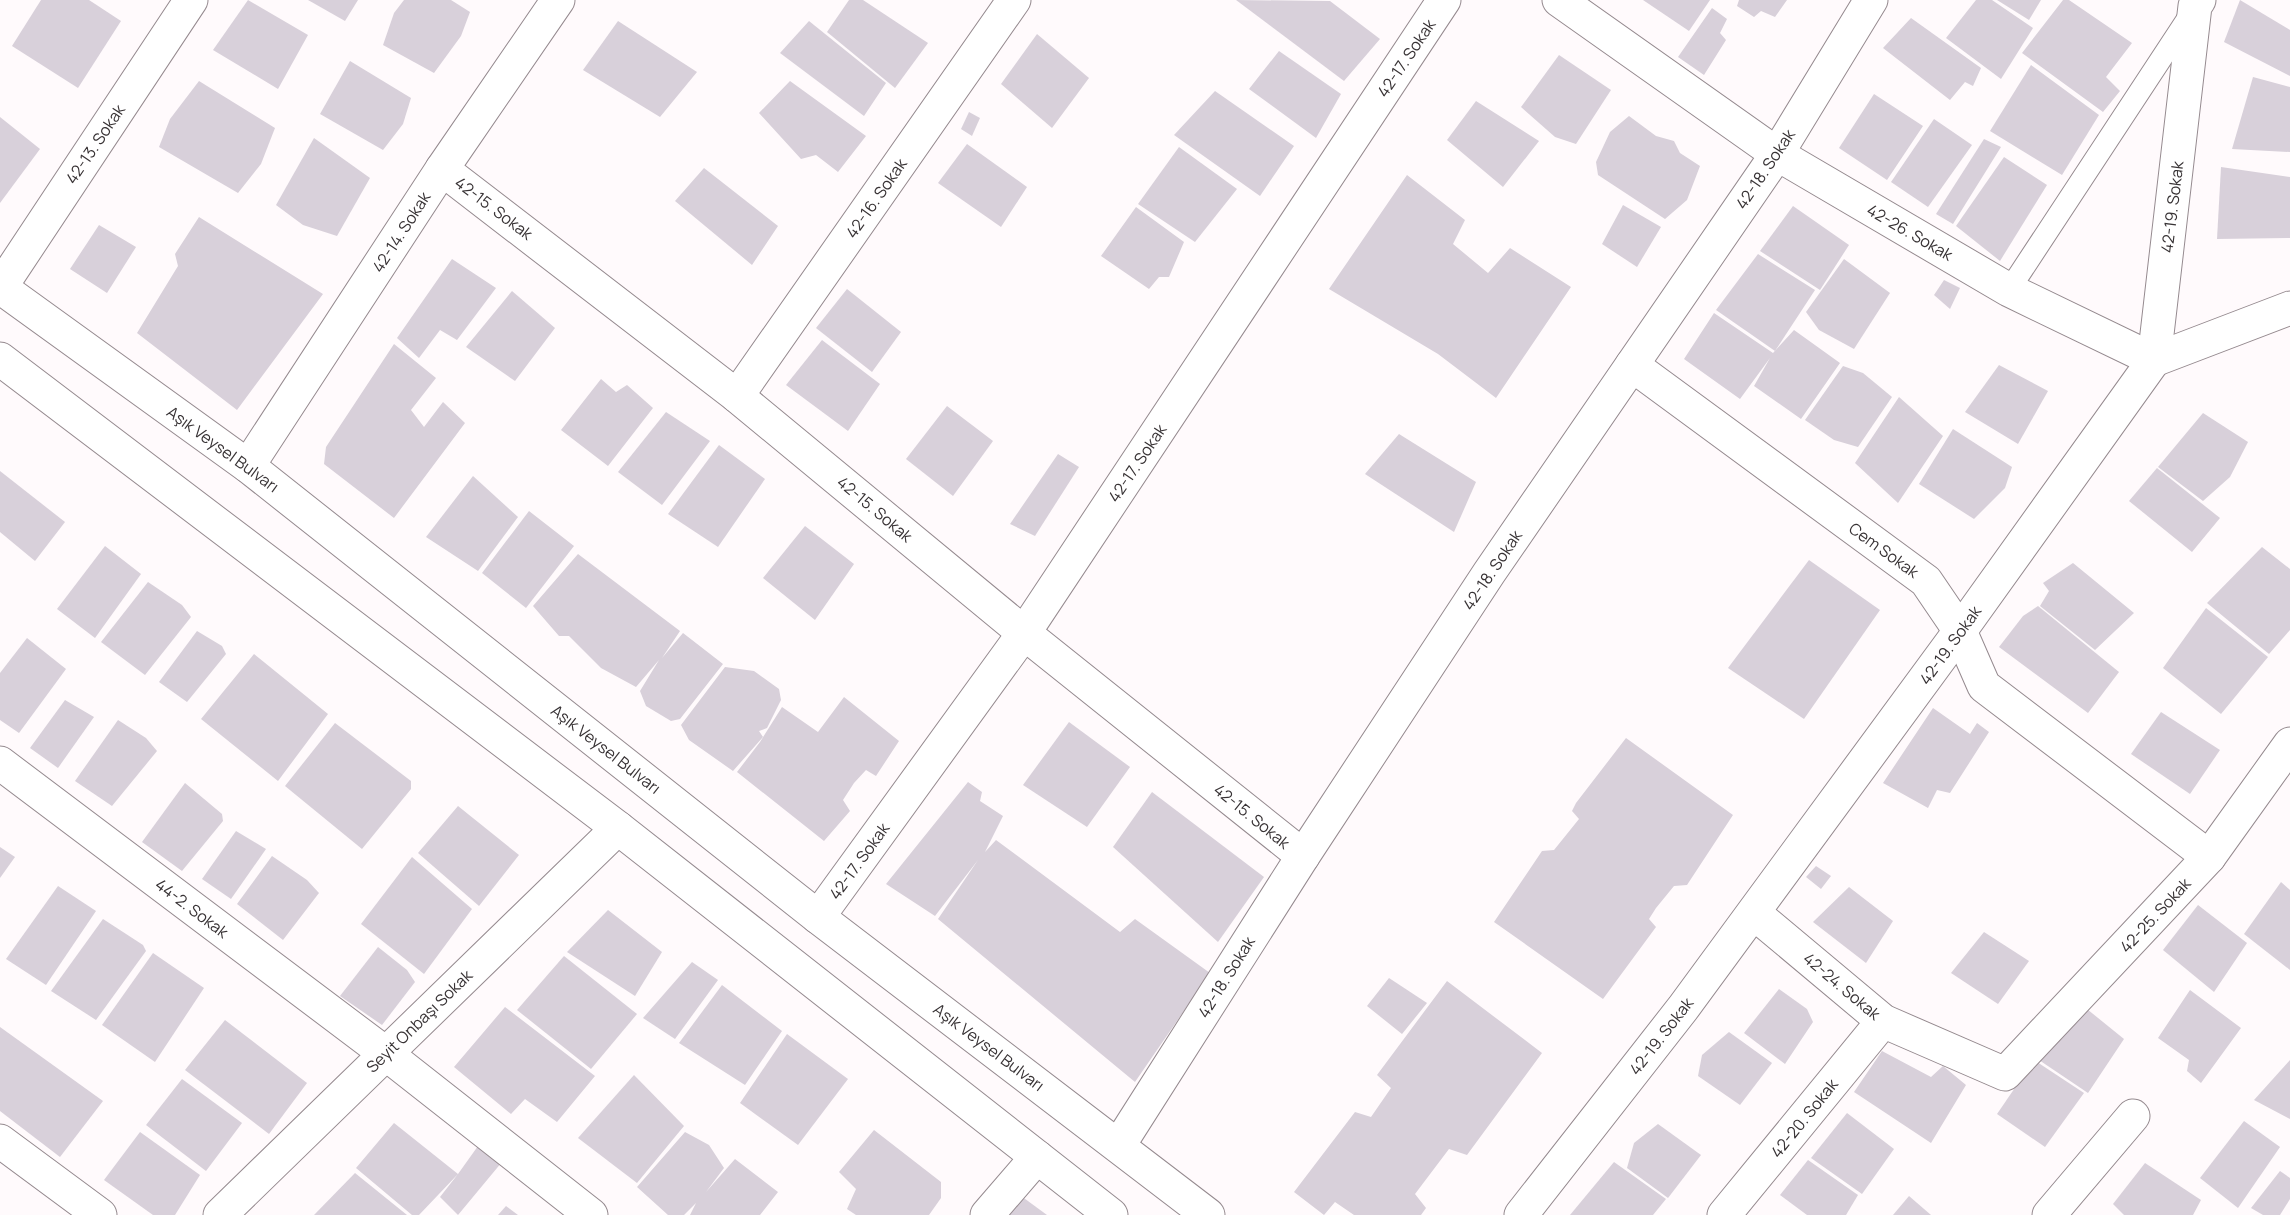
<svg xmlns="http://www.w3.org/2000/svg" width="2290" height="1215" viewBox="0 0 2290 1215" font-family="Manrope,sans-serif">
	<rect width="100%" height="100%" fill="#fffafc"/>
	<!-- building -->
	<g fill="#d8d0da">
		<polygon points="41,0 89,0 121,21 78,88 12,46"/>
		<polygon points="248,0 308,35 278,89 213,50"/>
		<polygon points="308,0 358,0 345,21"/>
		<polygon points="404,0 451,0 470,12 461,36 434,73 383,45 394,13"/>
		<polygon points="849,0 863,0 928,43 895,88 827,32"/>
		<polygon points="1236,0 1330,1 1380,39 1344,81"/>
		<polygon points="1643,0 1710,0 1689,31"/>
		<polygon points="1739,0 1787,0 1775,17 1761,11 1754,17 1737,6"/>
		<polygon points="1976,0 1992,0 2033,28 2001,79 1946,38"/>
		<polygon points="1997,0 2041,0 2029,20"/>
		<polygon points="2063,0 2069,0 2132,43 2106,77 2120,91 2103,112 2022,53"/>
		<polygon points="2240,0 2290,30 2290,76 2224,42"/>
		<polygon points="1712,8 1727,19 1720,33 1726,40 1704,75 1678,57"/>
		<polygon points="1911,18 1981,68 1973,86 1965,82 1950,100 1883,48"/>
		<polygon points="618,21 697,72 660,117 583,70"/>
		<polygon points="809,21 886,83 864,116 780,53"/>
		<polygon points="1037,34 1089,78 1052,128 1001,84"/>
		<polygon points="1279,51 1341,94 1316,138 1249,89"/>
		<polygon points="1559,55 1611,90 1576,144 1555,137 1521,107"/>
		<polygon points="350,61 411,98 403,124 383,150 320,114"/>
		<polygon points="2031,65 2099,115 2062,175 1990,131"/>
		<polygon points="2253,77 2290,87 2290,152 2232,149"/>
		<polygon points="199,81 275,128 261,164 238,193 159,147 170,119"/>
		<polygon points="790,81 866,136 838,172 816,155 801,159 759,113"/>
		<polygon points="1215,91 1294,146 1260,196 1174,135"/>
		<polygon points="1874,94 1923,126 1887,180 1839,148"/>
		<polygon points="1476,101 1539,141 1503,187 1447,140"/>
		<polygon points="969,112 980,118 972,136 961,129"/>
		<polygon points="1629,116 1656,136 1674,141 1680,153 1700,166 1687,200 1665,219 1598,175 1596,162 1610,132"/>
		<polygon points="0,117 40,149 0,203"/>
		<polygon points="1934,119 1972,145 1928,207 1891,182"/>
		<polygon points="314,138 370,178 337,236 303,225 276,205"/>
		<polygon points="1984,139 2001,147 1953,224 1936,214"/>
		<polygon points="967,144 1027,187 1001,227 938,183"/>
		<polygon points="1179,147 1237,189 1195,242 1138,204"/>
		<polygon points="2004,157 2047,185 2000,261 1956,226"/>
		<polygon points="2221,167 2290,177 2290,238 2217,239"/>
		<polygon points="704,168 778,226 752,265 675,201"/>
		<polygon points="1407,175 1465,220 1453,244 1488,273 1510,248 1571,287 1496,398 1438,354 1329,289"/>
		<polygon points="1623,205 1661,227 1637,267 1602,244"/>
		<polygon points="1793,206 1849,245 1820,290 1760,251"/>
		<polygon points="1136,207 1184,242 1169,277 1159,277 1149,289 1101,256"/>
		<polygon points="199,217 323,294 237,410 137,333 178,266 175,254"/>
		<polygon points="99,225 136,247 107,293 70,269"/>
		<polygon points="1758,254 1815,290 1775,351 1716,310"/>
		<polygon points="452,259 496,288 457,340 440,330 419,358 397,338"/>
		<polygon points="1844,259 1890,293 1854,349 1819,330 1806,312"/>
		<polygon points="1944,280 1960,288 1950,309 1934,295"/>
		<polygon points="847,289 901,332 872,372 816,328"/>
		<polygon points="512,291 555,328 515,381 466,347"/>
		<polygon points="1714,313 1773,353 1794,330 1840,363 1801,419 1754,386 1770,358 1740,399 1684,359"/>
		<polygon points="822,340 880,384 848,431 786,385"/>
		<polygon points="394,344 436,378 411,410 424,427 443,402 465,423 394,518 324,464 326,447"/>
		<polygon points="1999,365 2048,391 2018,444 1965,412"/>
		<polygon points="1843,366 1863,373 1892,397 1858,447 1834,440 1805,420"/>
		<polygon points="601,379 616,392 627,385 653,408 608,466 561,430"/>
		<polygon points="1899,397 1943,436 1898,503 1855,463"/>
		<polygon points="947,406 993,441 953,496 906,459"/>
		<polygon points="666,412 710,441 662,505 618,472"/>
		<polygon points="2203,413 2248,442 2230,477 2203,501 2158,467"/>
		<polygon points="1953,429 2012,467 2005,488 1974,519 1919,484"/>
		<polygon points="1399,434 1476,482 1454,532 1365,474"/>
		<polygon points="719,445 765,479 718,547 668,514"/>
		<polygon points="1058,454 1079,467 1035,536 1010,524"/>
		<polygon points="2157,468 2220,518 2192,552 2129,501"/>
		<polygon points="0,471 65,522 35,561 0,532"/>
		<polygon points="473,476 518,517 478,571 426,537"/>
		<polygon points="529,511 574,546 526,608 482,573"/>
		<polygon points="805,526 854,564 815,620 763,578"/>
		<polygon points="105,546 141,574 95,638 57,609"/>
		<polygon points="2262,547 2290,569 2290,630 2269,654 2207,603"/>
		<polygon points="578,554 680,631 662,658 683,633 723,664 680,719 671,721 646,706 640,691 659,660 636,687 601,668 569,636 559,636 533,606"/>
		<polygon points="1809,560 1880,610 1804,719 1728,668"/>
		<polygon points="2073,563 2134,613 2095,650 2040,606 2049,591 2043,583"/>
		<polygon points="148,582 182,605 191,617 145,675 101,642"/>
		<polygon points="2038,606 2119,672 2088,713 1999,647 2023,616"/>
		<polygon points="2206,608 2268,657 2221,714 2163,668"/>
		<polygon points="197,631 222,646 226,654 187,702 159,682"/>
		<polygon points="27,638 66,669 19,733 0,720 0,673"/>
		<polygon points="254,654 328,714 278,781 201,719"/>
		<polygon points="725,667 754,671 779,689 781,700 767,728 759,731 763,737 733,771 689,740 681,725"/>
		<polygon points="844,697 899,741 876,776 866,770 854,783 843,800 850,811 824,841 737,772 760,742 782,707 818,732"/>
		<polygon points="65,700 94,717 58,768 30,748"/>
		<polygon points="1933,708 1970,734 1977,723 1989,732 1950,793 1937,790 1928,808 1883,783"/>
		<polygon points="2161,712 2220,750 2190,794 2131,754"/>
		<polygon points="118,720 146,738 157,751 112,806 75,781"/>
		<polygon points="1069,722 1130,767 1087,827 1023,785"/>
		<polygon points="335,723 411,781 411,789 362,849 285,786"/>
		<polygon points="1626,738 1733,815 1687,885 1674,886 1656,908 1649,919 1656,927 1603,999 1494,922 1542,851 1554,850 1579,819 1572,811 1576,803"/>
		<polygon points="968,782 982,792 980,801 1003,816 985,852 996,840 1120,932 1135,919 1210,973 1135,1082 938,919 978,860 935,916 886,884"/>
		<polygon points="185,783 222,814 223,821 182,871 142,842"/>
		<polygon points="1152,792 1264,877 1218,942 1113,847"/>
		<polygon points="458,806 519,855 479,906 418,853"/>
		<polygon points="236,831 266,849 231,899 202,879"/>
		<polygon points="0,847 15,857 0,878"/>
		<polygon points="272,856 307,880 319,893 283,940 237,904"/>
		<polygon points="412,857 472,909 424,974 361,924"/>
		<polygon points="1816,866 1831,876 1821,889 1806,877"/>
		<polygon points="2281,882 2290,890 2290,970 2244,934"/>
		<polygon points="58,886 96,911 46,985 6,959"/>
		<polygon points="1849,887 1893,921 1866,963 1813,922"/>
		<polygon points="2198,905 2247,943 2214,992 2163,950"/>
		<polygon points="608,910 662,952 635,996 567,952"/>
		<polygon points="103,919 143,945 146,951 96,1020 51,991"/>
		<polygon points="1984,932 2029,961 1998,1004 1951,973"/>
		<polygon points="378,947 407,970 415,982 382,1025 340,996"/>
		<polygon points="153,953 204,988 155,1062 102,1025"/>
		<polygon points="564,956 637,1014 591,1069 517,1010"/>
		<polygon points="692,962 718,980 675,1039 643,1018"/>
		<polygon points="1389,978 1427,1003 1402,1034 1367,1006"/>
		<polygon points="1447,981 1542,1053 1467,1155 1449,1149 1415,1194 1426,1208 1421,1215 1354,1215 1335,1202 1324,1215 1294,1192 1355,1112 1371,1117 1391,1088 1377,1075"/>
		<polygon points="722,985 782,1031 745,1085 679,1043"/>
		<polygon points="1779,989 1807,1009 1813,1022 1785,1064 1744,1033"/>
		<polygon points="2190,990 2241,1028 2201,1083 2187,1071 2189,1060 2158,1038"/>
		<polygon points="2082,1005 2124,1039 2088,1093 2036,1058"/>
		<polygon points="505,1007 595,1076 557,1122 525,1099 511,1114 454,1067"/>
		<polygon points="225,1020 307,1083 269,1134 185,1070"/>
		<polygon points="0,1027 103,1101 60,1157 0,1111"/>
		<polygon points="1729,1032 1772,1063 1740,1105 1698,1076 1702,1055"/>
		<polygon points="787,1034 848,1079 798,1145 740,1103"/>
		<polygon points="1882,1051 1931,1077 1943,1066 1966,1085 1931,1143 1854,1092"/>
		<polygon points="2034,1060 2084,1093 2045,1147 1997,1114"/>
		<polygon points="2290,1060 2290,1119 2254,1100"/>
		<polygon points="634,1075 684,1126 637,1183 578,1138"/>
		<polygon points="182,1079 242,1123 206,1171 146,1125"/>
		<polygon points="1847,1113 1894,1149 1862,1194 1811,1158"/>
		<polygon points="2244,1121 2280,1147 2238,1208 2200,1178"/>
		<polygon points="394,1123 458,1174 478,1146 502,1162 458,1215 440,1197 458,1174 419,1215 412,1215 356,1168"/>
		<polygon points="1658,1124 1701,1155 1668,1198 1627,1168 1634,1143"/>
		<polygon points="874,1130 941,1182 941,1198 929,1215 856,1215 847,1209 856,1189 839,1172"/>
		<polygon points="140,1132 200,1175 175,1215 153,1215 104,1180"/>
		<polygon points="685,1132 709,1145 724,1168 706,1192 735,1159 778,1192 760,1215 690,1215 696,1203 684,1215 668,1215 637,1187"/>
		<polygon points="1808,1160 1858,1195 1846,1215 1807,1215 1780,1195"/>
		<polygon points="1614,1162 1666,1199 1653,1215 1570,1215"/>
		<polygon points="2145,1163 2201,1200 2193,1215 2124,1215 2113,1204"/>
		<polygon points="2280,1171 2290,1178 2290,1199 2280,1215 2263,1215 2251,1208"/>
		<polygon points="355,1173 407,1215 314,1215"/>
		<polygon points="1017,1193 1047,1215 1006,1215"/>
		<polygon points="1909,1196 1931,1215 1893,1215"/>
		<polygon points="506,1206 518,1215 498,1215"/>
	</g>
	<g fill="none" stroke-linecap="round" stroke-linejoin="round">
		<defs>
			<polyline id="service" points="2009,290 2190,15"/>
			<g id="minor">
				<polyline points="1559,0 1777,154 2009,290 2154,360 2290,308"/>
				<polyline points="442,169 737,396 1024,633 1303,856"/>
				<polyline points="0,288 191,0"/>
				<polyline points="1632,365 1926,581 1960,631 1984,686 2209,857"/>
				<polyline points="737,396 1014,0"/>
				<polyline points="248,466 442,169 558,0"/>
				<polyline points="0,763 385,1053 591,1215"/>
				<polyline points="1754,913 1883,1021 2005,1074 2209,857 2290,744"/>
				<polyline points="818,917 1024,633 1444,0"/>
				<polyline points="0,1141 100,1215"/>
				<polyline points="1119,1145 1303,856 1489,573 1777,154 1871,0"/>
				<polyline points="220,1215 618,828"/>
				<polyline points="987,1215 1037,1157"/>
				<polyline points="1521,1215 1683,1008 1960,631 2154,360 2195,6 2199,0"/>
				<polyline points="1724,1215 1883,1021"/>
				<polyline points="2049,1215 2133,1116"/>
			</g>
			<g id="secondary">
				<polyline points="0,287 248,466 818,917 1208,1215"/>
				<polyline points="0,359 618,828 1111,1215"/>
			</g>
		</defs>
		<!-- service casing -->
		<use href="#service" stroke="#958a8f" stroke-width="23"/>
		<!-- minor casing -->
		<use href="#minor" stroke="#958a8f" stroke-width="35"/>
		<!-- secondary casing -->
		<use href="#secondary" stroke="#958a8f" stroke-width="35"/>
		<!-- service -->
		<use href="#service" stroke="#fff" stroke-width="21"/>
		<!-- minor -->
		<use href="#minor" stroke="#fff" stroke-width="33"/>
		<!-- secondary -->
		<use href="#secondary" stroke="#fff" stroke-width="33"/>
	</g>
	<g text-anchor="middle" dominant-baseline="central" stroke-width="5" stroke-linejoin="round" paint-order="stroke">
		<!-- street labels -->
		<g font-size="16" fill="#383335" stroke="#fff">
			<text transform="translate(1406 58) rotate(-56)">42-17. Sokak</text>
			<text transform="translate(95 144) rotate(-56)">42-13. Sokak</text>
			<text transform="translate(1765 169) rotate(-56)">42-18. Sokak</text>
			<text transform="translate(876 198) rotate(-55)">42-16. Sokak</text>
			<text transform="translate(2172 207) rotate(-83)">42-19. Sokak</text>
			<text transform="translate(494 208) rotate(37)">42-15. Sokak</text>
			<text transform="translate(401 232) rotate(-57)">42-14. Sokak</text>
			<text transform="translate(1910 232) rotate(30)">42-26. Sokak</text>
			<text transform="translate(223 449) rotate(36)">Aşık Veysel Bulvarı</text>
			<text transform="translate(1137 463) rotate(-56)">42-17. Sokak</text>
			<text transform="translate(875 509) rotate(40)">42-15. Sokak</text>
			<text transform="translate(1884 550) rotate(36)">Cem Sokak</text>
			<text transform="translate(1492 570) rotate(-56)">42-18. Sokak</text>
			<text transform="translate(1950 645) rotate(-54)">42-19. Sokak</text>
			<text transform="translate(606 749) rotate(38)">Aşık Veysel Bulvarı</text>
			<text transform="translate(1252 816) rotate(39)">42-15. Sokak</text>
			<text transform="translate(859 861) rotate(-54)">42-17. Sokak</text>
			<text transform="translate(192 908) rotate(37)">44-2. Sokak</text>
			<text transform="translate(2155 915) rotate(-47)">42-25. Sokak</text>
			<text transform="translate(1226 977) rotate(-58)">42-18. Sokak</text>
			<text transform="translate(1842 986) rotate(40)">42-24. Sokak</text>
			<text transform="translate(419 1021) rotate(-44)">Seyit Onbaşı Sokak</text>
			<text transform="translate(1661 1036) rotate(-52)">42-19. Sokak</text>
			<text transform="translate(989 1047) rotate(37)">Aşık Veysel Bulvarı</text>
			<text transform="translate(1804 1118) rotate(-51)">42-20. Sokak</text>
		</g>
	</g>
</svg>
